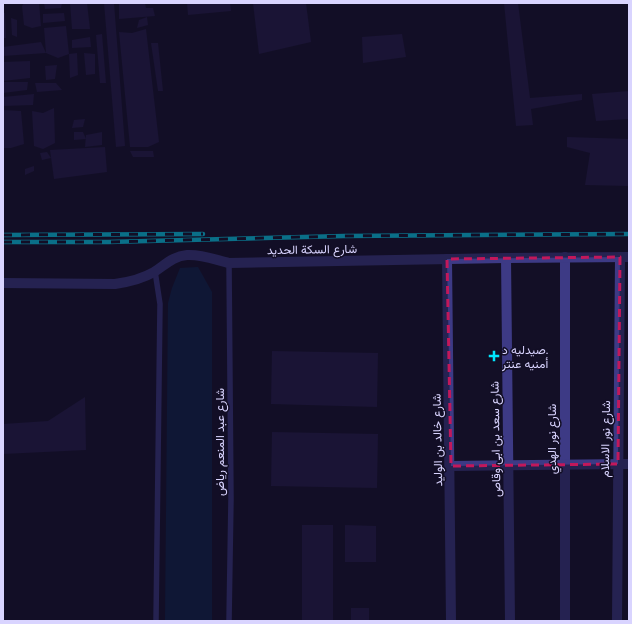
<svg xmlns="http://www.w3.org/2000/svg" width="632" height="624" viewBox="0 0 632 624" font-family="'PT Sans',Vazirmatn,sans-serif">
	<rect width="100%" height="100%" fill="#130f26"/>
	<!-- water -->
	<polygon fill="#0c2248" points="198,267 212,292 212,621 165,621 168,303 172,288 180,268"/>
	<!-- building -->
	<g fill="#241b47">
		<polygon points="24,3 39,3 41,26 32,28 24,25 22,6"/>
		<polygon points="44,3 62,3 61,8 45,9"/>
		<polygon points="70,3 87,3 90,29 72,29"/>
		<polygon points="104,3 114,3 125,146 116,147"/>
		<polygon points="133,3 145,3 146,8 153,8 155,16 119,19 119,4"/>
		<polygon points="187,3 230,3 231,11 188,15"/>
		<polygon points="253,3 306,3 311,42 259,54"/>
		<polygon points="504,3 518,3 530,98 582,94 582,100 531,109 533,125 516,126"/>
		<polygon points="3,13 5,13 6,38 3,38"/>
		<polygon points="64,13 65,21 43,23 43,14"/>
		<polygon points="147,17 148,25 137,28 139,20"/>
		<polygon points="11,18 17,20 17,37 12,35"/>
		<polygon points="66,26 69,54 77,53 78,75 70,78 69,54 58,58 46,53 44,28"/>
		<polygon points="146,29 159,142 148,147 130,147 119,32 132,33"/>
		<polygon points="102,34 106,83 100,83 96,35"/>
		<polygon points="402,34 406,57 363,63 362,37"/>
		<polygon points="90,37 91,47 72,48 72,40"/>
		<polygon points="41,42 46,53 3,56 3,47"/>
		<polygon points="151,43 158,43 163,91 158,91"/>
		<polygon points="84,53 95,54 95,74 86,75"/>
		<polygon points="30,61 30,78 3,81 3,62"/>
		<polygon points="57,65 55,79 46,80 45,66"/>
		<polygon points="3,82 28,82 27,90 3,93"/>
		<polygon points="35,83 56,83 62,90 37,92"/>
		<polygon points="629,91 629,119 596,121 592,94"/>
		<polygon points="34,94 33,105 3,106 3,97"/>
		<polygon points="54,108 55,143 43,149 34,146 32,111 43,113"/>
		<polygon points="3,110 21,111 24,144 11,148 3,148"/>
		<polygon points="85,119 83,127 72,128 74,120"/>
		<polygon points="74,132 83,132 86,139 74,140"/>
		<polygon points="102,132 102,145 85,147 86,135"/>
		<polygon points="567,137 629,139 629,186 585,185 590,153 567,147"/>
		<polygon points="105,147 107,172 54,179 50,150"/>
		<polygon points="130,151 153,151 154,157 133,157"/>
		<polygon points="47,152 51,158 42,160 40,153"/>
		<polygon points="34,166 34,171 25,175 25,169"/>
		<polygon points="272,351 378,353 377,407 271,404"/>
		<polygon points="85,397 86,450 3,454 3,424 48,421"/>
		<polygon points="272,432 378,434 377,488 271,486"/>
		<rect x="302" y="525" width="31" height="96"/>
		<polygon points="345,525 376,526 376,562 345,562"/>
		<rect x="351" y="608" width="18" height="13"/>
	</g>
	<g fill="none" stroke-linecap="round" stroke-linejoin="round">
		<!-- lane -->
		<g stroke="#3d3a85" stroke-width="5.5">
			<polyline points="155,271 160,304 156,621"/>
			<polyline points="229,621 231,499 229,263"/>
		</g>
		<!-- street -->
		<g stroke="#3d3a85" stroke-width="10">
			<polyline points="565,257 565,621"/>
			<polyline points="506,258 510,621"/>
			<polyline points="447,259 451,621"/>
			<path d="M3,283L115,284C129,282 142,279 154,272C165,265 173,256 187,255C201,254 216,260 229,263L506,258L629,257"/>
			<polyline points="451,466 629,464"/>
			<polyline points="617,621 620,257"/>
		</g>
		<defs>
			<g id="rail">
				<polyline points="3,235 203,234"/>
				<polyline points="3,242 108,242 344,236 629,234"/>
			</g>
		</defs>
		<!-- rail casing -->
		<use href="#rail" stroke="#00e5ff" stroke-width="4.5"/>
		<!-- rail -->
		<use href="#rail" stroke="#130f26" stroke-width="3" stroke-dasharray="9" stroke-linecap="butt"/>
	</g>
	<!-- marked area -->
	<path d="M0 0H632V624H0ZM620,257L618,464L451,466L447,259Z" fill="#130f26" fill-opacity=".55" fill-rule="evenodd"/>
	<path fill="none" stroke="#c2185b" stroke-width="3" stroke-dasharray="8 5" stroke-linejoin="round" d="M620,257L618,464L451,466L447,259Z"/>
	<!-- markers -->
	<path fill="#00e5ff" stroke="#130f26" stroke-width="1.5" d="M492 350h4v4h4v4h-4v4h-4v-4h-4v-4h4z"/>
	<g text-anchor="middle" dominant-baseline="central" stroke-width="3" stroke-linejoin="round" paint-order="stroke">
		<!-- street labels -->
		<g font-size="12" fill="#d9d4ff" stroke="#130f26">
			<text transform="translate(312 249) rotate(-1)">شارع السكة الحديد</text>
			<text transform="translate(495 439) rotate(-91)">شارع سعد بن ابى وقاص</text>
			<text transform="translate(551 439) rotate(-90)">شارع نور الهدي</text>
			<text transform="translate(605 439) rotate(-89)">شارع نور الاسلام</text>
			<text transform="translate(437 440) rotate(-91)">شارع خالد بن الوليد</text>
			<text transform="translate(219 442) rotate(-90)">شارع عبد المنعم رياض</text>
		</g>
		<!-- poi labels -->
		<g font-size="12" fill="#d9d4ff" stroke="#130f26" text-anchor="start">
			<text x="502" y="349">صيدليه د.<tspan x="502" dy="14">أمنيه عنتر</tspan></text>
		</g>
	</g>
	<!-- border -->
	<rect width="632" height="624" fill="none" stroke="#d9d4ff" stroke-width="8"/>
</svg>
